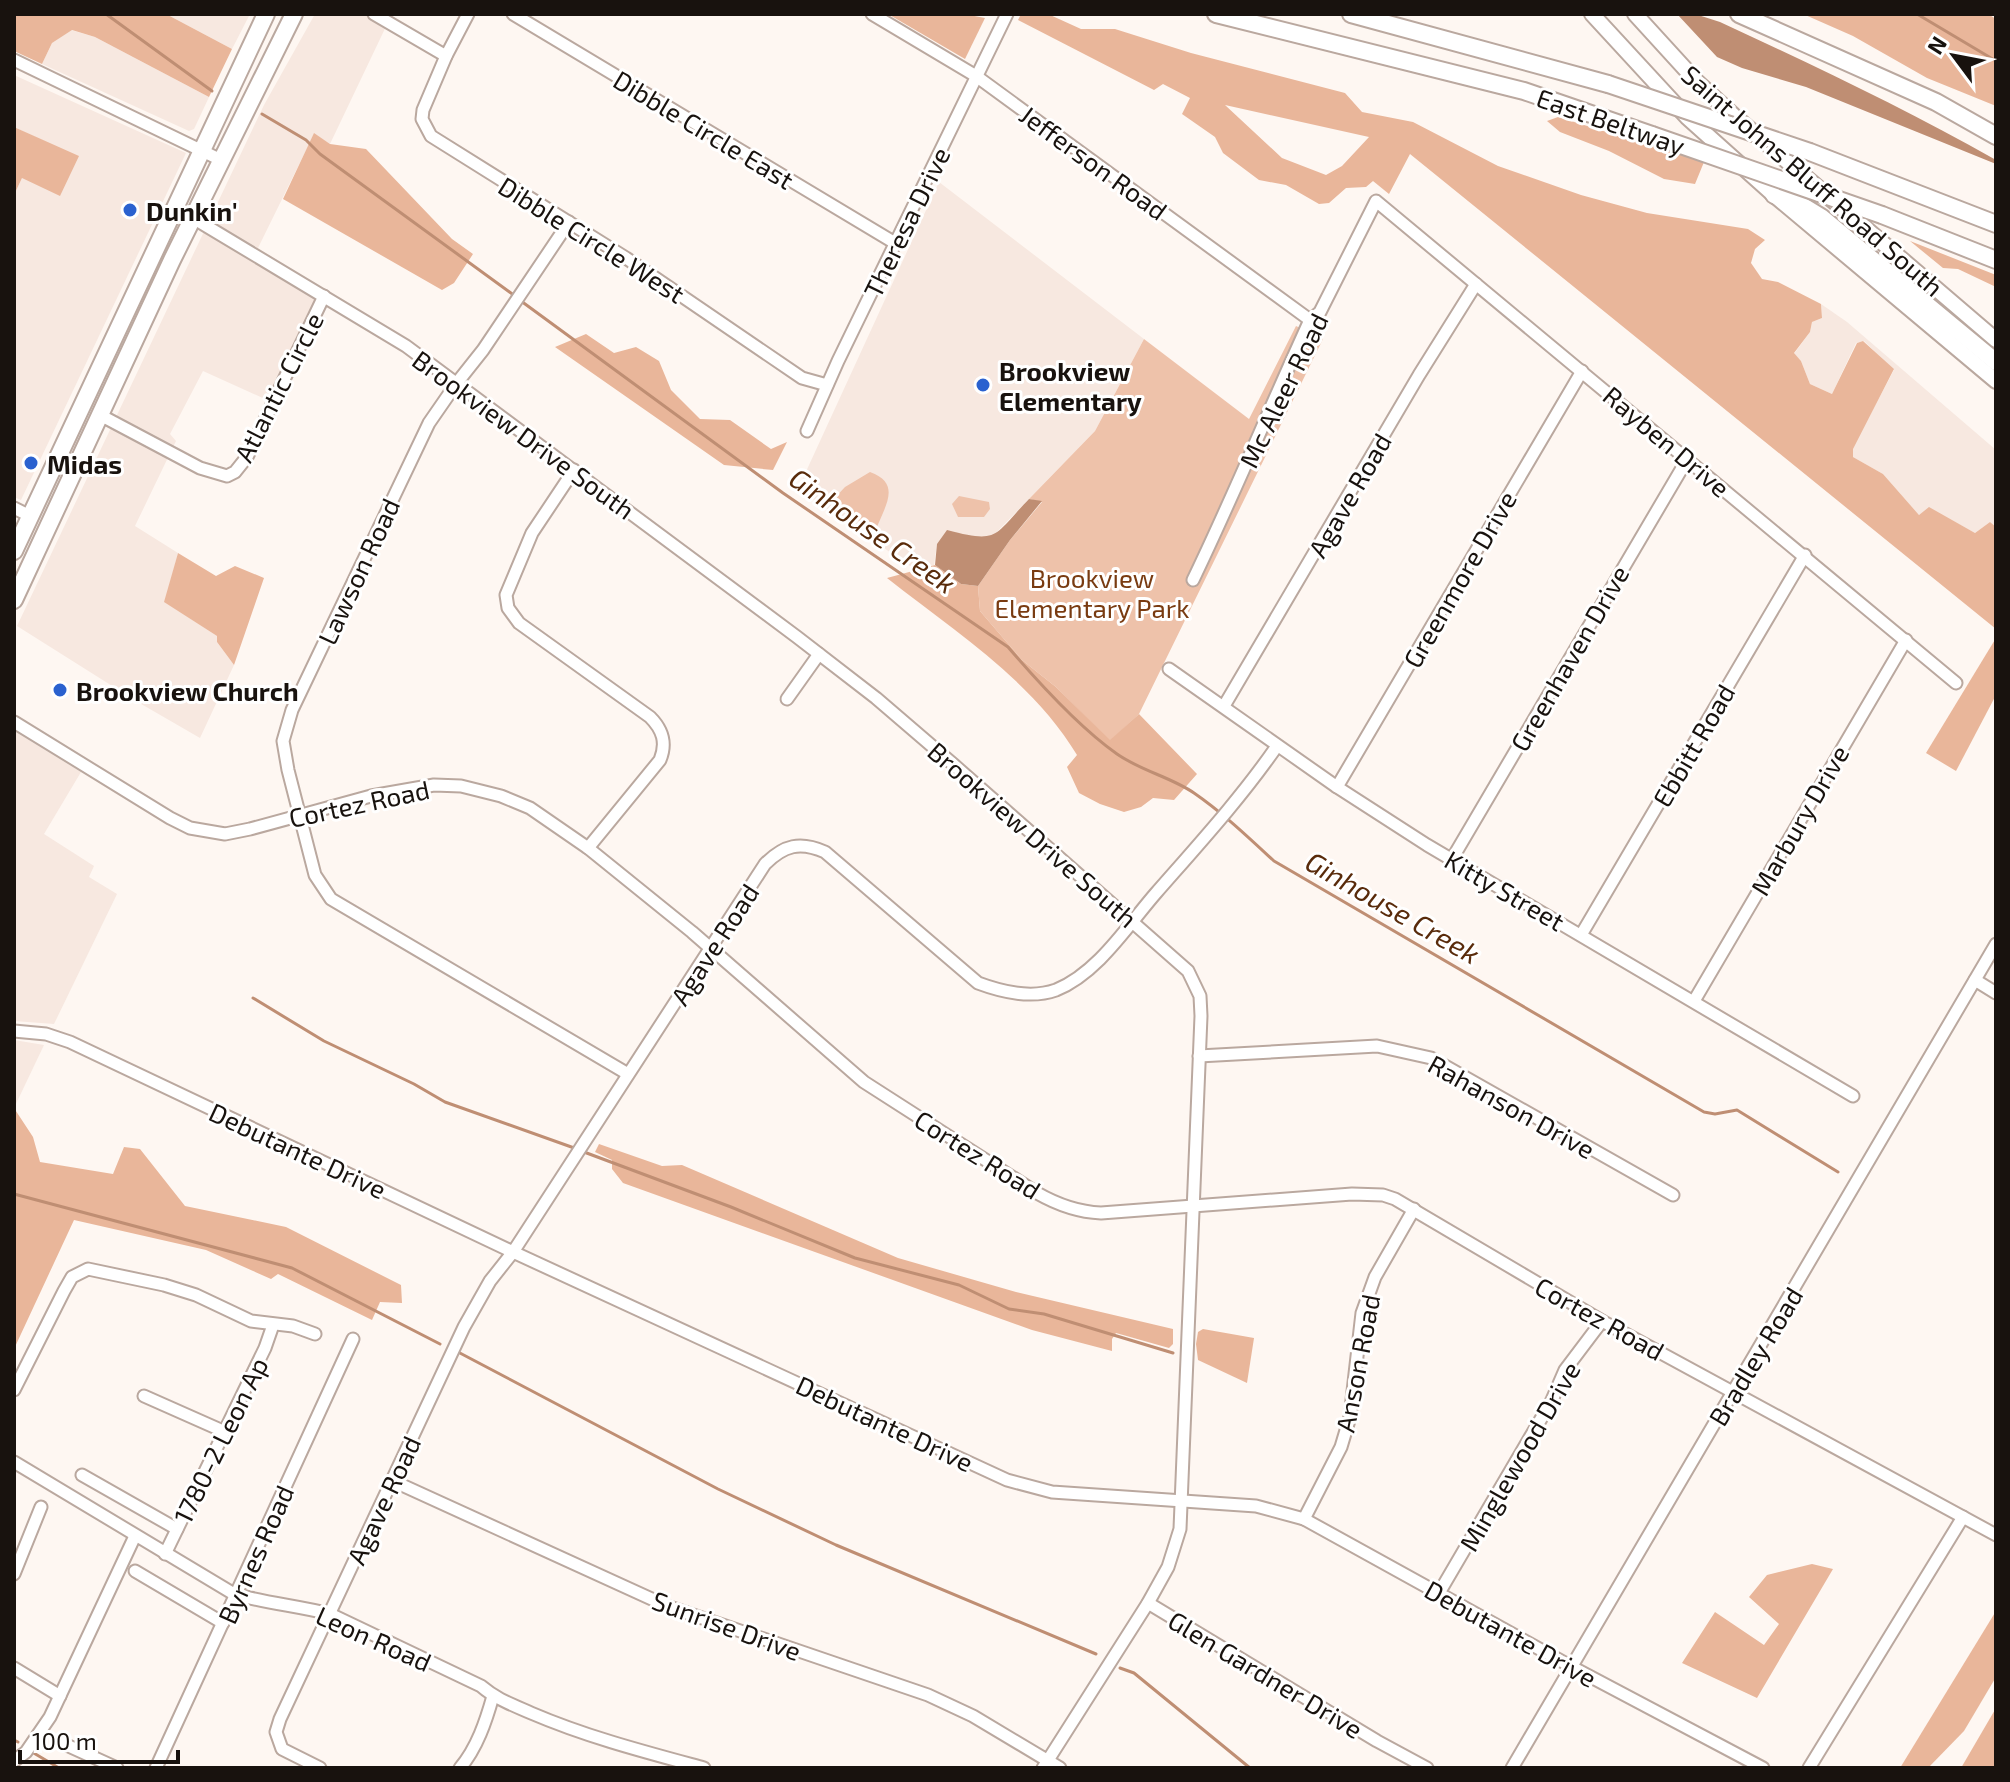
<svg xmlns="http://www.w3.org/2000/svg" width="2010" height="1782" viewBox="0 0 2010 1782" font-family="'Exo 2',sans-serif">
	<rect width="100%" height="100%" fill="#fef7f2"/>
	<!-- built -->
	<g fill="#f7e8e0">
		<polygon points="166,14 250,14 232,49"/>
		<polygon points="315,14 391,16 330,144 314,134 258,248 330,294 276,404 203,371 170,434 176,441 135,526 178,553 165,602 217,636 217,642 234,665 200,738 136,701 17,626 264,105"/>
		<polygon points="71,30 95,37 209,97 194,129 189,131 42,64 52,43"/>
		<polygon points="14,75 186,153 21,500 14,497 14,195 22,178 78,157 14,127"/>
		<polygon points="939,182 1144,339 1095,431 992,537 937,544 934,565 916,570 798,489"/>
		<polygon points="1821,304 1847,322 1996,450 1996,527 1990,522 1975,533 1929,508 1919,515 1883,474 1853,457 1852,449 1894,370 1864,341 1856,343 1832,394 1810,384 1801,361 1794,354 1810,332 1812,322 1822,318"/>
		<polygon points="14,731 81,772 44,834 94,866 89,877 117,894 54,1024 14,1021"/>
		<polygon points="14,1040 44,1045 14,1108"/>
	</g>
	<!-- green -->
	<g fill="#eec2aa">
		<polygon points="1296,326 1323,339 1139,714 1110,741 1056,687 1022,660 980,611 978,586 1010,540 1042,502 1029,499 1095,431 1144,339 1249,419"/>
		<path d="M870,472C903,484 884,507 875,532L831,502L845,487Z"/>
		<polygon points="959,496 989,502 990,509 984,517 958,517 952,504"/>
	</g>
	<!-- forest -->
	<g fill="#e9b69a" fill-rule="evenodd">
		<polygon points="14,14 166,14 232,49 209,97 95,37 72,30 52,43 42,64 14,51"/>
		<polygon points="888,14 964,14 985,18 965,59"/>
		<path d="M1021,14H1048L1081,29H1115L1191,53L1345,93L1362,112L1413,122L1498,166L1581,195L1647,213L1748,229L1765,240L1755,249L1751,263L1762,279L1778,282L1821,304L1822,318L1812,322L1810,332L1794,353L1801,361L1810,384L1832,394L1857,343L1863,341L1894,369L1853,449V457L1883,474L1919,515L1929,507L1975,533L1990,522L1996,527V629L1410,154L1389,194L1373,181L1366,187L1346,188L1329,203L1319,204L1286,185L1259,180L1223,153L1215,137L1182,114L1190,98L1163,84L1154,90L1018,20ZM1225,105L1369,137L1342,166L1326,175L1282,158Z"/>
		<polygon points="1803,14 1988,14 1996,19 1996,106 1927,78 1853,36"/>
		<polygon points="1558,117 1704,162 1695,184 1664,179 1609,151 1560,132 1547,121"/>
		<polygon points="14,127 79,156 60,196 22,178 14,195"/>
		<polygon points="314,133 330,144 366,149 452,239 473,254 454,283 442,290 283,199"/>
		<polygon points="1910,241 1996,275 1996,287 1958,269 1943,268"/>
		<polygon points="586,334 614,353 636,347 659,361 671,390 700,419 730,420 771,449 787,442 773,470 724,465 555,347"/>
		<polygon points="178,553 216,576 235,566 264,578 234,665 217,642 217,636 164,602"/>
		<path d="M935,565L961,584L978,586L980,611L1022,660L1056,687L1110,740L1139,714L1197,774L1174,800L1153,798L1141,807L1124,812L1100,804L1079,793L1067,767L1077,755C1032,680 954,631 887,578Z"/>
		<polygon points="1996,638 1996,695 1956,771 1926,753"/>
		<polygon points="14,1108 33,1137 40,1162 113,1174 124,1147 140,1149 185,1206 286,1227 401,1285 402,1303 380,1302 372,1320 278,1274 271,1279 206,1250 74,1220 14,1349"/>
		<polygon points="599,1144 662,1166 682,1165 898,1258 1016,1292 1173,1329 1173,1344 1169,1348 1116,1333 1112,1339 1112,1351 1032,1330 623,1183 612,1169 612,1160 595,1152"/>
		<polygon points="1203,1329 1254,1338 1247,1383 1198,1360 1196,1344 1198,1332"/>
		<polygon points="1812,1564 1833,1569 1757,1698 1682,1663 1715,1612 1764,1645 1779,1624 1749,1597 1767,1575"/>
		<polygon points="1996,1611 1996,1677 1964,1731 1928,1768 1900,1768"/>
		<polygon points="1996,1708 1996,1768 1961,1768"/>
	</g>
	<!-- water -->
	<g fill="#bf8e73">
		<path d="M1677,14H1695L1720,22C1813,65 1906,109 1996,160V164L1806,87L1742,68L1717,57Z"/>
		<path d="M1029,499L1042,501L1010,540L978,586L961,584L935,565L937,544L947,530C1000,544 993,536 1029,499Z"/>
	</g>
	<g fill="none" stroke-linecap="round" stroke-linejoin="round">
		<!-- stream -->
		<g stroke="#bf8e73" stroke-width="3">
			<polyline points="106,14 212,91"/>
			<polyline points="1917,14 1996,61"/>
			<polyline points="262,114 306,140 320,154 515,296"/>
			<path d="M521,301L783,493L1008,647C1038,682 1080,728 1117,754C1141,771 1171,777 1194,793C1223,813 1248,837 1274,861L1704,1112L1715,1114L1737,1110L1838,1172"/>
			<polyline points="253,998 324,1041 414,1084 445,1102 577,1149"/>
			<polyline points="584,1152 731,1207 855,1258 959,1285 1009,1309 1044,1314 1173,1353"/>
			<polyline points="14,1194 292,1268 440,1344"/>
			<polyline points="458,1352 718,1489 836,1545 1096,1654"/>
			<polyline points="1120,1668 1134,1673 1250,1768"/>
			<polyline points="14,1740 18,1742"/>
			<polyline points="32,1752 59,1768"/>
		</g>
		<defs>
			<g id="minor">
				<polyline points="374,14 446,56"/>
				<polyline points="468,14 446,56 423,110 422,119 431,136 626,258 802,378 827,385"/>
				<polyline points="513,14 895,243"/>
				<polyline points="872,14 976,76 1310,320"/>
				<polyline points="14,60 221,160"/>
				<polyline points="193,218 406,346 797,637 876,698 954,765 1188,971 1200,996 1201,1016 1180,1529 1168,1567 1148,1603 1043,1768"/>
				<polyline points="569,222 483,350 456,384 429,423 292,710 283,741 288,770 315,875 331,899 628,1074"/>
				<polyline points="100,415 200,468 227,476 235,472 247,457 324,296"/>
				<polyline points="807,431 838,361 1007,14"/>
				<path d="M574,470L532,533L506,595L508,608L519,623L650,717C663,730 667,743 660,760L588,848"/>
				<polyline points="14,508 30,516"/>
				<path d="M1193,580C1234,495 1270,407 1310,320L1320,312L1376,201L1956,683"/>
				<polyline points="1169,669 1337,787 1427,845 1853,1096"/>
				<polyline points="787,699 819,654"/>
				<polyline points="1224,706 1419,375 1476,284"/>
				<path d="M14,722L170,818L190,828L225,834L250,829L371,796L434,785L461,786L501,796L530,808L588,848L692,932L864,1082L1037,1193C1058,1205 1077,1212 1101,1213L1352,1194L1383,1195L1395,1199L1602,1321L1996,1535"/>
				<polyline points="1337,787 1582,371"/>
				<polyline points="1452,859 1688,458"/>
				<polyline points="1581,935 1805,555"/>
				<polyline points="1975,980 1996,993"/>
				<polyline points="1694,1001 1906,640"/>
				<polyline points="14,1031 46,1034 70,1042 513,1252 1007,1480 1052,1492 1256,1506 1304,1519 1572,1667 1763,1768"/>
				<polyline points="1199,1056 1377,1046 1431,1058 1673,1195"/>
				<polyline points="14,1390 64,1291 72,1277 88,1269 164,1285 196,1295 251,1321 293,1326 315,1334"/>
				<polyline points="144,1396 223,1431"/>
				<path d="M14,1462L234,1594C266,1603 298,1606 330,1614L481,1686C496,1699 513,1705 531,1713C587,1737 645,1752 704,1768"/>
				<polyline points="82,1475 177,1529"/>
				<polyline points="393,1481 667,1606 928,1695 973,1716 1060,1768"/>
				<polyline points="1304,1519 1341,1447 1350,1417 1362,1313 1375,1277 1414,1209"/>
				<polyline points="165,1554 265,1348 273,1325"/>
				<polyline points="135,1571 223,1623"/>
				<polyline points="14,1574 41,1507"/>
				<polyline points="1439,1593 1552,1400 1565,1370 1602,1321"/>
				<polyline points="1148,1603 1377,1741 1427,1768"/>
				<polyline points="14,1668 60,1696"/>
				<polyline points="62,1743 117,1768"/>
				<polyline points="14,1761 26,1752 50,1717 135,1536"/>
				<polyline points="156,1768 353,1339"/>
				<path d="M320,1768L282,1749L276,1732L280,1719L464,1327L490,1281L513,1252L765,864C784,845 800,841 825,852L978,983C1002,992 1031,999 1056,990C1098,973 1128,925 1156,893C1198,845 1241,798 1277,746"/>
				<path d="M460,1768C477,1748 486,1721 493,1696"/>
				<polyline points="1512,1768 1996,944"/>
				<polyline points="1809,1768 1963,1517"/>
			</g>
			<g id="major">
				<polyline points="1592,14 1687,117 1774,195 1996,381"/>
				<polyline points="1635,14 1698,83 1733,115 1996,340"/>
			</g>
			<g id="highway">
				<polyline points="1216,14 1524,91 1652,135"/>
				<polyline points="1351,14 1608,84"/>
				<polyline points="1739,14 1936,102 1996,136"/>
				<polyline points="1810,152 1996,224"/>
				<polyline points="1774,195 1803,206 1821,217 1996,362"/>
				<polyline points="1882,215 1996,260"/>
				<polyline points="14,551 266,14"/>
				<polyline points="14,600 172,260 294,14"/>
			</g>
		</defs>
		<!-- minor casing -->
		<use href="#minor" stroke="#baa89f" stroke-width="15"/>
		<!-- major casing -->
		<use href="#major" stroke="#baa89f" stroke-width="18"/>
		<!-- highway casing -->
		<use href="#highway" stroke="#baa89f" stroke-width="20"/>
		<!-- minor -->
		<use href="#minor" stroke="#fff" stroke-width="11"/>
		<!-- major -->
		<use href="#major" stroke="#fff" stroke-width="14"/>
		<!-- highway -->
		<use href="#highway" stroke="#fff" stroke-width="16"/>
		<defs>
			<g id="highway-bridge">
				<polyline points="1608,84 1810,152"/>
				<polyline points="1652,135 1882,215"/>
			</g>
		</defs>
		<!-- highway-bridge casing -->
		<use href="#highway-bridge" stroke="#baa89f" stroke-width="20" stroke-linecap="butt"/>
		<!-- highway-bridge -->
		<use href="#highway-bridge" stroke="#fff" stroke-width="16"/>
	</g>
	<!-- markers -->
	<g fill="#2a61cf" stroke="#fff" stroke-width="3">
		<circle cx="130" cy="210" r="8"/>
		<circle cx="983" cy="385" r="8"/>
		<circle cx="31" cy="463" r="8"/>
		<circle cx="60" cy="690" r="8"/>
	</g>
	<g text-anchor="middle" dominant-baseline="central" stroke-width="6" stroke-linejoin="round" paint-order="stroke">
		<!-- street labels -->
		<g font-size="26" fill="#18120e" stroke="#fff">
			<text transform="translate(1611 121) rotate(19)">East Beltway</text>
			<text transform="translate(704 129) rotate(31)">Dibble Circle East</text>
			<text transform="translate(1094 162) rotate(36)">Jefferson Road</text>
			<text transform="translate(1813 180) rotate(41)">Saint Johns Bluff Road South</text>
			<text transform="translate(906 222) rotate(-64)">Theresa Drive</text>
			<text transform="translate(592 239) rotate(32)">Dibble Circle West</text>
			<text transform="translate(278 387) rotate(-63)">Atlantic Circle</text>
			<text transform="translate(1283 390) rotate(-64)">Mc Aleer Road</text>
			<text transform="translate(524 434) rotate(36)">Brookview Drive South</text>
			<text transform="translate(1667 441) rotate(40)">Rayben Drive</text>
			<text transform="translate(1349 495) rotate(-60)">Agave Road</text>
			<text transform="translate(358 571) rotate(-65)">Lawson Road</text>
			<text transform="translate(1459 579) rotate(-60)">Greenmore Drive</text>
			<text transform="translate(1569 658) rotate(-60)">Greenhaven Drive</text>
			<text transform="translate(1693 745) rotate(-60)">Ebbitt Road</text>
			<text transform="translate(359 803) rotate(-12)">Cortez Road</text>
			<text transform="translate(1799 820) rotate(-60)">Marbury Drive</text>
			<text transform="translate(1033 834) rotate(41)">Brookview Drive South</text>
			<text transform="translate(1505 890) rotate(30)">Kitty Street</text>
			<text transform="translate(714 944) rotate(-57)">Agave Road</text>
			<text transform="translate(1512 1106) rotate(29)">Rahanson Drive</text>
			<text transform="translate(298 1150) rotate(25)">Debutante Drive</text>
			<text transform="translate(978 1154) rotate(32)">Cortez Road</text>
			<text transform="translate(1600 1318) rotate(29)">Cortez Road</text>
			<text transform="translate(1755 1356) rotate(-59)">Bradley Road</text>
			<text transform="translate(1357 1363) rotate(-79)">Anson Road</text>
			<text transform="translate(885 1423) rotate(25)">Debutante Drive</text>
			<text transform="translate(220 1440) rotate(-64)">1780-2 Leon Ap</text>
			<text transform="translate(1519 1456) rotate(-60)">Minglewood Drive</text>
			<text transform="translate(383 1500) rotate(-65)">Agave Road</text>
			<text transform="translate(255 1554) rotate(-66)">Byrnes Road</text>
			<text transform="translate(727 1625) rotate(20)">Sunrise Drive</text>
			<text transform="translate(1511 1633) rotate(29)">Debutante Drive</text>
			<text transform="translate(374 1638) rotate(24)">Leon Road</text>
			<text transform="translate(1266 1674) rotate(31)">Glen Gardner Drive</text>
		</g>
		<!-- poi labels -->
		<g font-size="26" font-weight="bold" fill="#18120e" stroke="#fff" text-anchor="start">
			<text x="146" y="210">Dunkin'</text>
			<text x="999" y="370">Brookview<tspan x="999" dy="30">Elementary</tspan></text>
			<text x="47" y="463">Midas</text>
			<text x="76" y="690">Brookview Church</text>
		</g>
		<!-- park labels -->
		<g font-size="26" fill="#793b11" stroke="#fff">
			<text x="1092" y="577">Brookview<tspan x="1092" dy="30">Elementary Park</tspan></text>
		</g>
		<!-- water labels -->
		<g font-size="28" font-style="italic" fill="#592b0b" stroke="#fff">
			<text transform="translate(873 530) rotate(35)">Ginhouse Creek</text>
			<text transform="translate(1393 907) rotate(30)">Ginhouse Creek</text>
		</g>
	</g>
	<!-- border -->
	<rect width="2010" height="1782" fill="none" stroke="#18120e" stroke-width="32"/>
	<!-- north arrow -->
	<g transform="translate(1954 56) rotate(302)" stroke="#ffffff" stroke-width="6" paint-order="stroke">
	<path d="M0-6L14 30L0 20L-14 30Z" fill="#18120e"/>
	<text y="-12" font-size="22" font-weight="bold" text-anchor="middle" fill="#18120e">N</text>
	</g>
	<!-- scale -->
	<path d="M20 1750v12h158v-12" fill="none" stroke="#18120e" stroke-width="4"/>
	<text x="32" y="1750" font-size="24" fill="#18120e" stroke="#ffffff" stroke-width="6" paint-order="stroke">100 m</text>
</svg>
